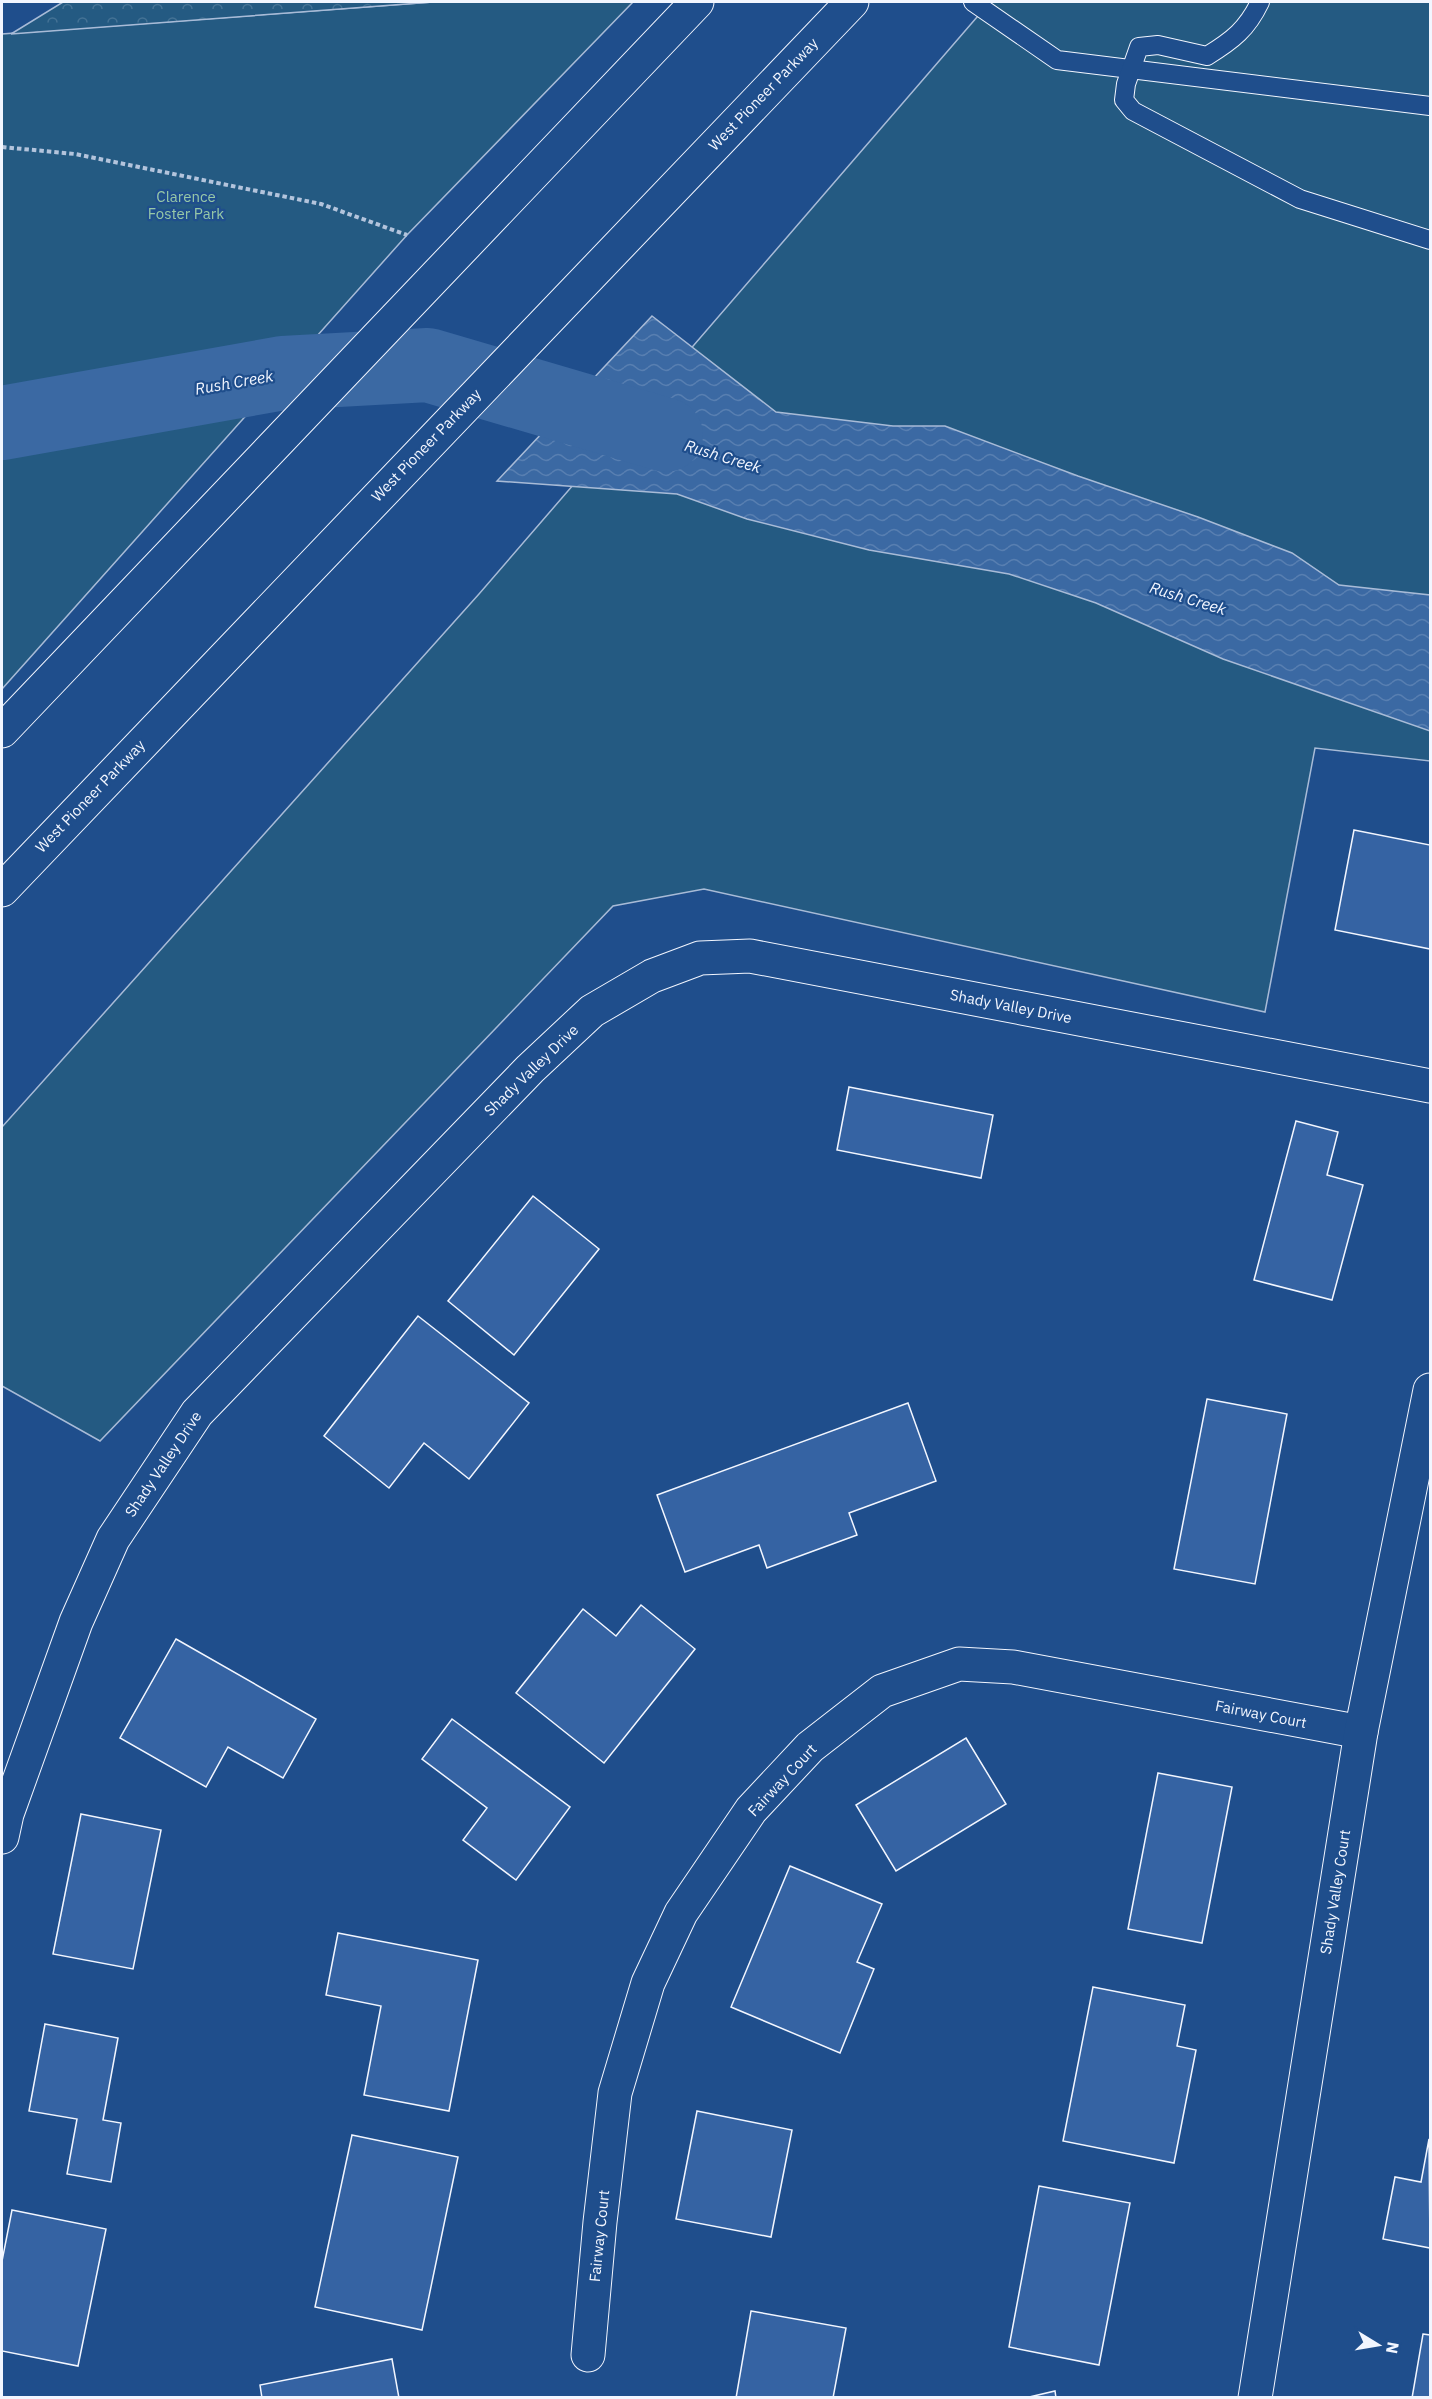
<svg xmlns="http://www.w3.org/2000/svg" width="1432" height="2399" viewBox="0 0 1432 2399" font-family="'IBM Plex Sans',sans-serif">
	<defs>
		<pattern id="forest-crowns" width="20" height="18" patternUnits="userSpaceOnUse" patternTransform="scale(1.5)"><rect width="20" height="18" fill="#245a82"/><path d="M2 6a3 3 0 1 1 6 0M12 15a3 3 0 1 1 6 0" fill="none" stroke="#447295"/></pattern>
		<pattern id="water-waves" width="16" height="10" patternUnits="userSpaceOnUse" patternTransform="scale(1.5)"><rect width="16" height="10" fill="#3b69a3"/><path d="M0 5q4-4 8 0t8 0" fill="none" stroke="#587fb1"/></pattern>
	</defs>
	<rect width="100%" height="100%" fill="#1f4e8c"/>
	<!-- green -->
	<g fill="#245a82" stroke="#a8bbd7" stroke-width="1.5">
		<polygon points="433,2 633,2 407,235 2,689 2,34"/>
		<polygon points="990,2 1430,2 1430,761 1315,748 1265,1012 704,889 613,906 100,1441 2,1386 2,1127 479,594"/>
	</g>
	<!-- forest -->
	<polygon fill="url(#forest-crowns)" stroke="#a8bbd7" stroke-width="1.5" points="63,2 433,2 11,34"/>
	<!-- water -->
	<polygon fill="url(#water-waves)" stroke="#a8bbd7" stroke-width="1.5" points="652,316 776,412 893,426 945,426 1078,476 1198,517 1292,553 1339,585 1430,595 1430,731 1223,659 1096,603 1009,574 869,550 747,519 677,494 497,481"/>
	<g fill="none" stroke-linecap="round" stroke-linejoin="round">
		<!-- river -->
		<polyline stroke="#3b69a3" stroke-width="74" points="2,423 283,373 428,365 666,435"/>
	</g>
	<!-- building -->
	<g fill="#3563a3" stroke="#f2f6ff" stroke-width="1.5">
		<polygon points="1354,830 1430,845 1430,949 1335,930"/>
		<polygon points="849,1087 993,1115 981,1178 837,1150"/>
		<polygon points="1296,1121 1338,1132 1327,1175 1363,1185 1332,1300 1254,1280"/>
		<polygon points="533,1196 599,1249 514,1355 448,1301"/>
		<polygon points="418,1316 529,1403 469,1479 424,1443 389,1488 324,1436"/>
		<polygon points="1207,1399 1287,1414 1255,1584 1174,1569"/>
		<polygon points="908,1403 936,1481 849,1513 857,1535 767,1568 759,1545 685,1572 657,1495"/>
		<polygon points="641,1605 695,1649 604,1763 516,1693 583,1609 616,1636"/>
		<polygon points="176,1639 316,1719 283,1778 228,1747 206,1787 120,1738"/>
		<polygon points="452,1719 570,1807 516,1880 463,1840 487,1808 422,1759"/>
		<polygon points="966,1738 1006,1804 896,1871 856,1805"/>
		<polygon points="1158,1773 1232,1787 1202,1943 1128,1929"/>
		<polygon points="81,1814 161,1830 133,1969 53,1954"/>
		<polygon points="790,1866 882,1904 857,1962 874,1969 840,2053 731,2007"/>
		<polygon points="338,1933 478,1960 449,2111 364,2095 381,2006 326,1995"/>
		<polygon points="1093,1987 1185,2005 1177,2046 1196,2050 1174,2163 1063,2141"/>
		<polygon points="45,2024 118,2038 103,2120 121,2123 111,2182 67,2174 77,2119 29,2111"/>
		<polygon points="697,2111 792,2130 771,2237 676,2219"/>
		<polygon points="352,2135 458,2157 422,2330 315,2307"/>
		<polygon points="1429,2139 1430,2248 1383,2239 1395,2177 1421,2182"/>
		<polygon points="1039,2186 1130,2203 1099,2365 1009,2347"/>
		<polygon points="12,2210 106,2229 78,2366 2,2351 2,2261"/>
		<polygon points="751,2311 846,2328 833,2398 736,2398"/>
		<polygon points="1423,2334 1430,2335 1430,2398 1412,2398"/>
		<polygon points="392,2359 399,2398 262,2398 260,2385"/>
		<polygon points="1055,2391 1056,2398 1025,2398"/>
	</g>
	<g fill="none" stroke-linecap="round" stroke-linejoin="round">
		<defs>
			<g id="service">
				<polyline points="973,2 1057,60 1430,106"/>
				<path d="M1260,2C1247,29 1233,40 1207,56L1158,45L1139,47L1126,84L1124,100L1133,111L1300,199L1430,240"/>
			</g>
			<g id="minor">
				<polyline points="2,1837 7,1814 76,1622 113,1539 197,1413 530,1069 592,1011 652,976 700,958 750,956 1430,1086"/>
				<polyline points="588,2355 600,2222 615,2093 648,1983 681,1913 751,1810 810,1747 882,1691 959,1664 1013,1667 1361,1732"/>
				<polyline points="1255,2398 1361,1732 1430,1390"/>
			</g>
			<g id="primary">
				<polyline points="2,731 697,2"/>
				<polyline points="2,890 852,2"/>
			</g>
		</defs>
		<!-- service casing -->
		<use href="#service" stroke="#f2f6ff" stroke-width="20"/>
		<!-- minor casing -->
		<use href="#minor" stroke="#f2f6ff" stroke-width="35"/>
		<!-- primary casing -->
		<use href="#primary" stroke="#f2f6ff" stroke-width="35"/>
		<!-- path -->
		<polyline stroke="#b3c4dc" stroke-width="4" stroke-dasharray="4.5 3" stroke-linecap="butt" points="2,147 75,154 321,204 407,235"/>
		<!-- service -->
		<use href="#service" stroke="#1f4e8c" stroke-width="18"/>
		<!-- minor -->
		<use href="#minor" stroke="#1f4e8c" stroke-width="33"/>
		<!-- primary -->
		<use href="#primary" stroke="#1f4e8c" stroke-width="33"/>
	</g>
	<g text-anchor="middle" dominant-baseline="central" stroke-width="4.5" stroke-linejoin="round" paint-order="stroke">
		<!-- street labels -->
		<g font-size="15" fill="#f2f6ff" stroke="#1f4e8c">
			<text transform="translate(763 94) rotate(-46)">West Pioneer Parkway</text>
			<text transform="translate(426 445) rotate(-46)">West Pioneer Parkway</text>
			<text transform="translate(90 796) rotate(-46)">West Pioneer Parkway</text>
			<text transform="translate(1011 1006) rotate(11)">Shady Valley Drive</text>
			<text transform="translate(531 1070) rotate(-44)">Shady Valley Drive</text>
			<text transform="translate(163 1464) rotate(-56)">Shady Valley Drive</text>
			<text transform="translate(1261 1714) rotate(11)">Fairway Court</text>
			<text transform="translate(782 1780) rotate(-47)">Fairway Court</text>
			<text transform="translate(1335 1892) rotate(-81)">Shady Valley Court</text>
			<text transform="translate(599 2236) rotate(-84)">Fairway Court</text>
		</g>
		<!-- park labels -->
		<g font-size="15" fill="#97c8a6" stroke="#1f4e8c">
			<text x="186" y="196">Clarence<tspan x="186" dy="17">Foster Park</tspan></text>
		</g>
		<!-- water labels -->
		<g font-size="16" font-style="italic" fill="#f2f6ff" stroke="#1f4e8c">
			<text transform="translate(234 382) rotate(-10)">Rush Creek</text>
			<text transform="translate(723 456) rotate(17)">Rush Creek</text>
			<text transform="translate(1188 598) rotate(17)">Rush Creek</text>
		</g>
	</g>
	<!-- border -->
	<rect width="1432" height="2399" fill="none" stroke="#f2f6ff" stroke-width="6"/>
	<!-- north arrow -->
	<g transform="translate(1378 2345) rotate(101)" stroke="#1f4e8c" stroke-width="4.5" paint-order="stroke">
	<path d="M0-4.5L10 22L0 15L-10 22Z" fill="#f2f6ff"/>
	<text y="-9" font-size="16" font-weight="bold" text-anchor="middle" fill="#f2f6ff">N</text>
	</g>
</svg>
